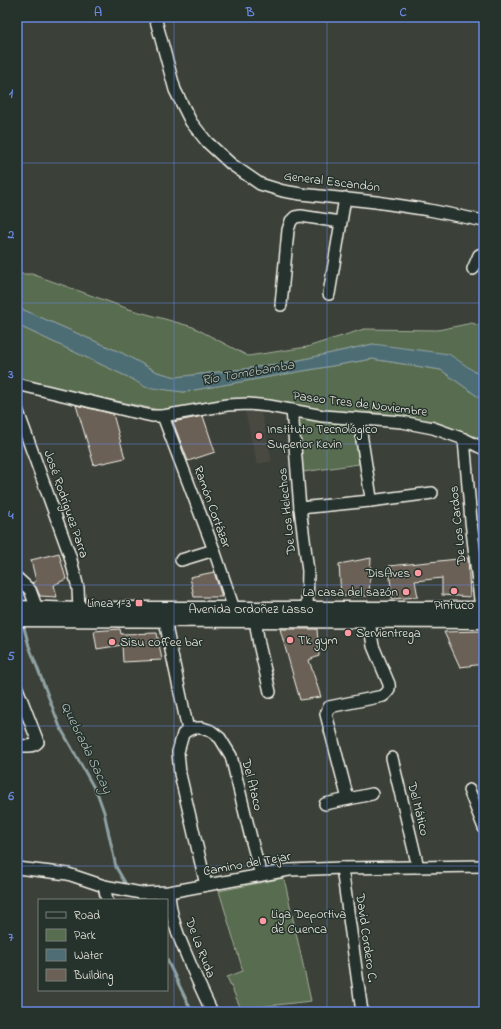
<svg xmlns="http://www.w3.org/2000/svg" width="501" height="1029" viewBox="0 0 501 1029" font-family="'Indie Flower',sans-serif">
	<rect width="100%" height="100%" fill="#3b4039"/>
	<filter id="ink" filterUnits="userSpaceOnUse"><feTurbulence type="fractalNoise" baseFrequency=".025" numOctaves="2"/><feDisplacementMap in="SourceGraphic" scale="8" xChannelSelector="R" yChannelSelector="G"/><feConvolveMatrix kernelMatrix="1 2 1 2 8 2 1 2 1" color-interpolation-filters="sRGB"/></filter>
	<g filter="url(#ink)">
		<!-- built -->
		<polygon fill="#494a42" points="245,411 261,412 272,461 257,464"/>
		<!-- green -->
		<g fill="#586c50" stroke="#a6ae9c">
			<polygon points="17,274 32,274 129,309 193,327 248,356 307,347 364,329 438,330 472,323 484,327 484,379 373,344 295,361 244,369 176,377 157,372 122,353 17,307"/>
			<polygon points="17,325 132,379 145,386 183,392 372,359 441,370 484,401 484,440 434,421 379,413 344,413 272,401 246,400 159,410 55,388 17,377"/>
			<polygon points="297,415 353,423 359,464 303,472"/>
			<polygon points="284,878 311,1001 241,1009 227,977 243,971 219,891"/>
		</g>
		<!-- water -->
		<polygon fill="#4e6d75" stroke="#90a2a3" points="17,307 122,353 157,372 176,377 244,369 295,361 373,344 449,354 484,378 484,401 441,370 372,359 183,392 145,387 132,379 17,325"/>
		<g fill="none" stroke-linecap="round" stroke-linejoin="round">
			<!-- stream -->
			<g stroke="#90a2a3" stroke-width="3">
				<polyline points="23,624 29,646 60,727 98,795 104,812 116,867 128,888"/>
				<polyline points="167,960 192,1012"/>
			</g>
		</g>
		<!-- building -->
		<g fill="#6b6056" stroke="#f4f1e8">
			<polygon points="76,405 113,414 125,458 94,465"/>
			<polygon points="203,416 215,452 188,461 173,422"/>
			<polygon points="59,553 66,579 54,585 57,597 40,596 36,587 32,583 36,581 31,560"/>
			<polygon points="371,558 369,596 341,596 339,564"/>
			<polygon points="468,558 470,597 442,595 442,578 415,581 418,597 392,599 389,566"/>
			<polygon points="214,572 222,597 194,597 190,577"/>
			<polygon points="120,629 121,634 157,633 162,660 123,662 122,645 97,649 94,631"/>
			<polygon points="280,629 317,629 319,656 309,660 321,697 300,700"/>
			<polygon points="484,631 484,664 460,667 444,632"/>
		</g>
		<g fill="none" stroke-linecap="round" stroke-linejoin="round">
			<defs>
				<g id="minor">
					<polyline points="155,17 175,90 191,122 207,142 231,164 260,184 283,191 301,194 376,202 429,210 484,221"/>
					<polyline points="473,269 479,255 484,253"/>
					<polyline points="329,294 345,198"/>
					<polyline points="281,305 288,230 291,221 295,217 301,216 340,222"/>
					<polyline points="17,384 129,411 152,416 163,416 227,405 248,404 269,406 323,416 402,422 433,428 464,439 484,449"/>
					<polyline points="17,409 70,556 78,588 79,610"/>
					<polyline points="292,410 300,508 308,571 307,609"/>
					<polyline points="163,416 214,550 234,609"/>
					<polyline points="464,439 471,521 481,609"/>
					<polyline points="370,501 432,493"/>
					<polyline points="300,508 370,501 371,498 359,420"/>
					<polyline points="181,560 214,550"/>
					<polyline points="17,578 30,590 37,609"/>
					<polyline points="165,620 168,636 188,730"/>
					<polyline points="255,620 259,644 270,692"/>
					<path d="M17,688L38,742C33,748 24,746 17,745"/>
					<polyline points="188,730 195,728 202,728 211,731 220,738 231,756 252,842 261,875"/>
					<polyline points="188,730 183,734 178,752 180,774 206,885"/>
					<polyline points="392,758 418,867"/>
					<polyline points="469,790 484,828"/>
					<path d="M348,799L326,714L329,707L383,696C388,692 390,690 389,684L373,646L369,621"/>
					<polyline points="325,804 372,794"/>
					<polyline points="17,868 68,874 104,886 141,893 169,892 289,870 342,868 484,866"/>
					<polyline points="342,868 362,1012"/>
					<polyline points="104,886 107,900"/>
					<path d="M169,892C170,917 179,938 189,961C196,978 204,995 212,1012"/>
				</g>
				<g id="major">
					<path id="s1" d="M17,608L79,610L123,609H484"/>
					<polyline points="17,619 484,621"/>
				</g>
			</defs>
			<!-- minor casing -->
			<use href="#minor" stroke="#f4f1e8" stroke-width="14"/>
			<!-- major casing -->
			<use href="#major" stroke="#f4f1e8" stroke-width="17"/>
			<!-- minor -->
			<use href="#minor" stroke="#26332d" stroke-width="11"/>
			<!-- major -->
			<use href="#major" stroke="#26332d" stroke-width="14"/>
		</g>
	</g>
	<!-- grid -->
	<path fill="none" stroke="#6887de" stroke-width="1" stroke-opacity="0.55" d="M174,17V1012M327,17V1012M17,163H484M17,303H484M17,444H484M17,585H484M17,726H484M17,866H484"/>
	<!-- markers -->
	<g fill="#ff9aa2" stroke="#26332d" stroke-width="1.5">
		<circle cx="259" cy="436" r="4"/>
		<circle cx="418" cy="573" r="4"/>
		<circle cx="454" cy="591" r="4"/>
		<circle cx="406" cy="592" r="4"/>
		<rect x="135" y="599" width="8" height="8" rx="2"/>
		<circle cx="348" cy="633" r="4"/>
		<circle cx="290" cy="640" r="4"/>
		<circle cx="112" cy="642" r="4"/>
		<circle cx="263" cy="921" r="4"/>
	</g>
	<g text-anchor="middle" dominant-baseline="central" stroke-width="3" stroke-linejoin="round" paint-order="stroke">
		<!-- street labels -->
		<g font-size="13" fill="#f4f1e8" stroke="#26332d">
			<text transform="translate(332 182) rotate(7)">General Escandón</text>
			<text transform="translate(360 404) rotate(7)">Paseo Tres de Noviembre</text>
			<text transform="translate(66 504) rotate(71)">José Rodríguez Parra</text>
			<text transform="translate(212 507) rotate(70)">Ramón Cortázar</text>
			<text transform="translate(287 511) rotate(-96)">De Los Helechos</text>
			<text transform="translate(458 525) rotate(-96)">De Los Cardos</text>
			<text stroke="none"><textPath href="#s1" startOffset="234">Avenida Ordoñez Lasso</textPath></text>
			<text transform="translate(252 785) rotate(76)">Del Ataco</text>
			<text transform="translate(418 809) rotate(76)">Del Mático</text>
			<text transform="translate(247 864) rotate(-10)">Camino del Tejar</text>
			<text transform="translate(366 938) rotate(82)">David Cordero C.</text>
			<text transform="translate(200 948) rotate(69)">De La Ruda</text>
		</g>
		<!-- poi labels -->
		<g font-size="13" fill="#f4f1e8" stroke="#26332d" text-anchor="start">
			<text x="267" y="429">Instituto Tecnológico<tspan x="267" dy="15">Superior Kevin</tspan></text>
			<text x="410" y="573" text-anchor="end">DisAves</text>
			<text x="398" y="592" text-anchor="end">La casa del sazón</text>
			<text x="131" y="603" text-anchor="end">Línea 1-3</text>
			<text x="454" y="605" text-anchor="middle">Pintuco</text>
			<text x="356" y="633">Servientrega</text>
			<text x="298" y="640">Tk gym</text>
			<text x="120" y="642">Sisu coffee bar</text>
			<text x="271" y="914">Liga Deportiva<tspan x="271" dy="15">de Cuenca</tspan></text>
		</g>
		<!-- water labels -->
		<g font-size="14" font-style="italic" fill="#b2bcba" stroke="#26332d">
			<text transform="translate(248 373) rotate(-10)">Río Tomebamba</text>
			<text transform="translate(86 748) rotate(64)">Quebrada Sacay</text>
		</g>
	</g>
	<!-- margin -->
	<rect width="501" height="1029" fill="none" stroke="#26332d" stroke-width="44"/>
	<!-- legend -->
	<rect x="38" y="899" width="130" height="92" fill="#26332d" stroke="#787f78"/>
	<rect x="46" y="912" width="20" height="6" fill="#26332d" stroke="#787f78"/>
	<text x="74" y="919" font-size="12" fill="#f4f1e8">Road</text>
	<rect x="46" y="929" width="20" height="12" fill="#586c50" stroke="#787f78"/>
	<text x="74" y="939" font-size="12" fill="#f4f1e8">Park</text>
	<rect x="46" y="949" width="20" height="12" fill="#4e6d75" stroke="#787f78"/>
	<text x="74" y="959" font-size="12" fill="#f4f1e8">Water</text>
	<rect x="46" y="969" width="20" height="12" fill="#6b6056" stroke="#787f78"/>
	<text x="74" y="979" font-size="12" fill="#f4f1e8">Building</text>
	<rect x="22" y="22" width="457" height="985" fill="none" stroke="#6887de" stroke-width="1.5"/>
	<g font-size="13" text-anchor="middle" font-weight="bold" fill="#6887de">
		<text x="98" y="16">A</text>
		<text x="250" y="16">B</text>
		<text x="403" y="16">C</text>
		<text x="11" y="97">1</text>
		<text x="11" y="238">2</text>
		<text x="11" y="378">3</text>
		<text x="11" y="519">4</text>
		<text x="11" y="660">5</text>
		<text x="11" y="800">6</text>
		<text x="11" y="941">7</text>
	</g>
</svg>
